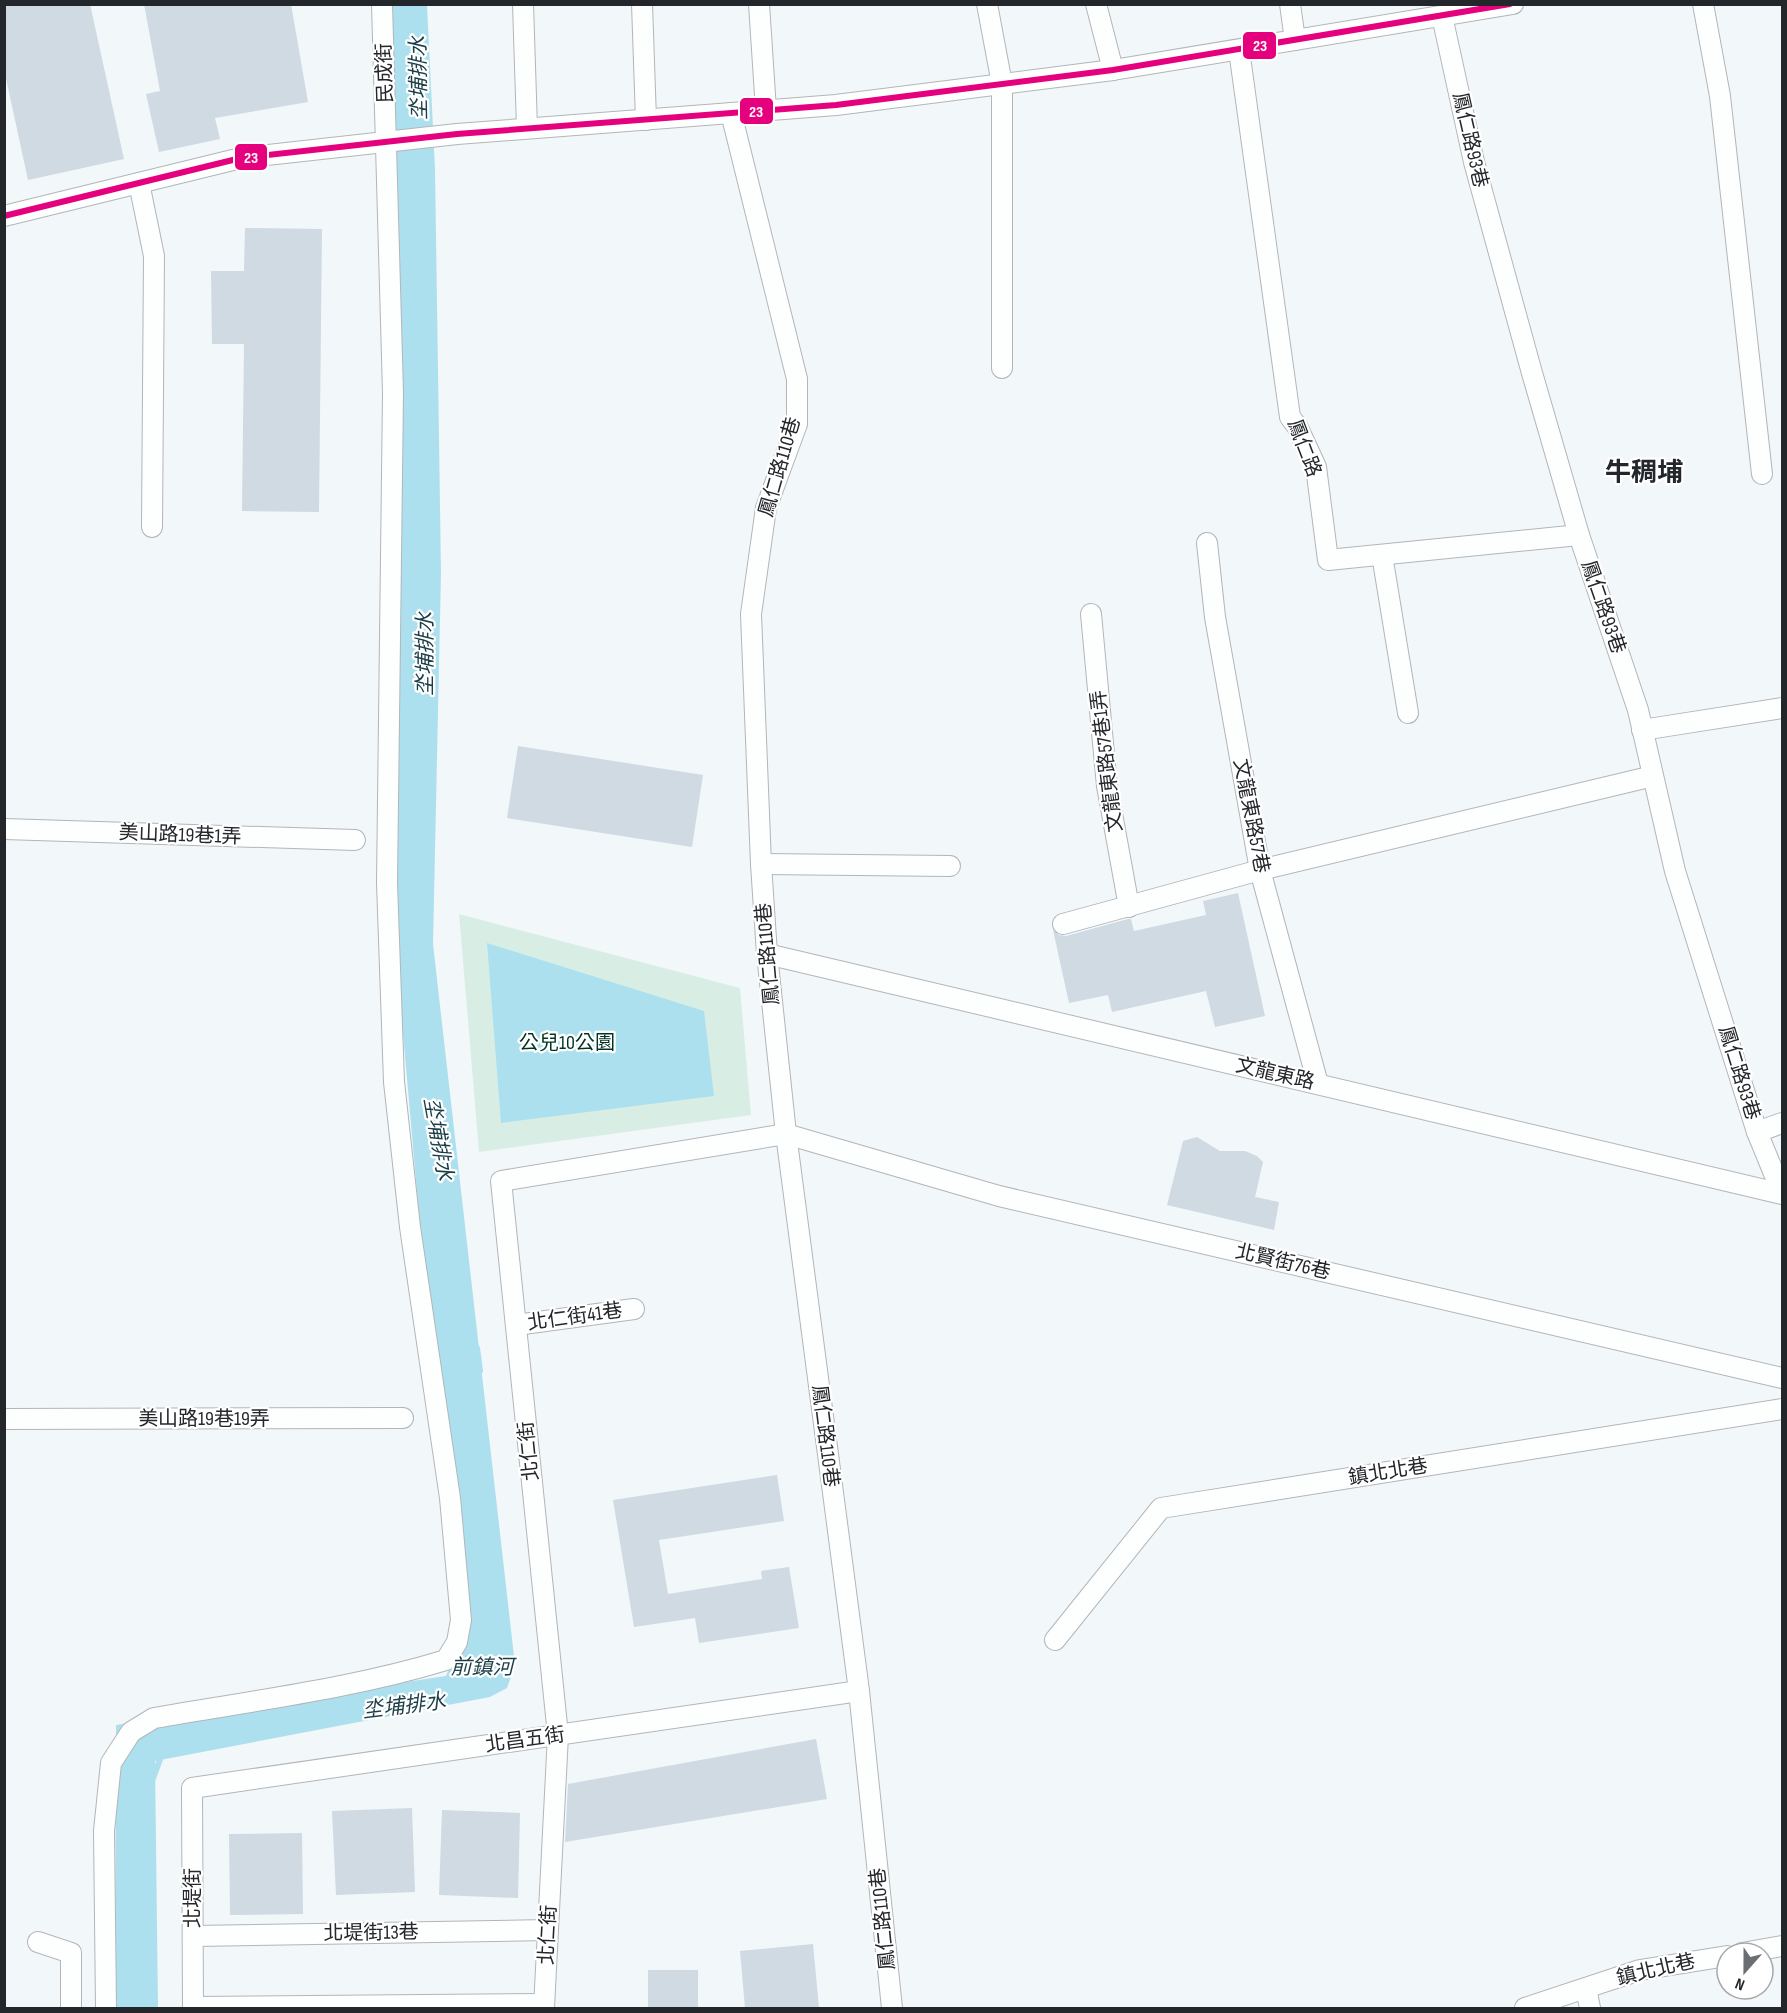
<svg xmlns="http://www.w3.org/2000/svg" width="1787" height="2013" viewBox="0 0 1787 2013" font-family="'Sofia Sans Condensed','Noto Sans TC',sans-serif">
	<rect width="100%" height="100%" fill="#f2f7fa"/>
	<!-- green -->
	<polygon fill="#d8eee5" points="459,914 740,988 751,1115 479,1152"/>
	<!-- water -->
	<g fill="#ade0ef">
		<polygon points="380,5 427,5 435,169 441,573 433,944 515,1665 507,1688 490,1697 155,1761 158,2008 115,2008 116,1725 446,1676 463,1635 436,1407 383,807 384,101"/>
		<polygon points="487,943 704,1011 714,1096 501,1123"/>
	</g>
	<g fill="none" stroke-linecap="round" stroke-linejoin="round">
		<!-- stream -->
		<g stroke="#ade0ef" stroke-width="6">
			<polyline points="477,1348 480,1371"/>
			<polyline points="152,1781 162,1754"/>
		</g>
	</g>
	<!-- building -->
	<g fill="#cfdae3">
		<polygon points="4,4 90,4 124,159 28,180 4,69"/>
		<polygon points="144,4 291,4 308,102 215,118 220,139 159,152 146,94 160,91"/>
		<polygon points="245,228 322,229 319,512 242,511 244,344 212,344 211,271 244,271"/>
		<polygon points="518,746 703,775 692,847 507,818"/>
		<polygon points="1238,893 1265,1016 1215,1027 1206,991 1112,1012 1108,995 1069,1003 1053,930 1059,935 1066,936 1128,919 1131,919 1134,931 1206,915 1203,901"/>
		<polygon points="1197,1137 1220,1151 1245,1151 1257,1156 1263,1162 1255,1197 1279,1202 1274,1230 1167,1205 1183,1141"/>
		<polygon points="777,1475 784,1521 659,1540 668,1594 762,1579 761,1571 789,1567 799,1628 699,1643 695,1618 634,1627 613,1500"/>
		<polygon points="816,1739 827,1799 565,1842 568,1784"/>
		<polygon points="412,1808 415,1892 336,1895 332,1811"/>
		<polygon points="442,1810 520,1813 518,1898 439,1895"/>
		<polygon points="302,1833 303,1914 230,1915 229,1834"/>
		<polygon points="813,1944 819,2008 745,2008 740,1951"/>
		<rect x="648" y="1970" width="50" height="38"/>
	</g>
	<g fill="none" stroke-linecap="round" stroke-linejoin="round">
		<defs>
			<g id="minor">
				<polyline points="523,4 527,128"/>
				<polyline points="642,4 646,120"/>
				<polyline points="759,4 766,110"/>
				<polyline points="987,4 1002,84 1002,368"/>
				<polyline points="1096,4 1113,70"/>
				<polyline points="1290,4 1295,40"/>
				<polyline points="1703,4 1720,96 1762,474"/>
				<polyline points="1442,16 1474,162 1532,373 1579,535 1638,710 1675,871 1757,1132 1782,1193"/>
				<polyline points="1239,50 1290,417 1297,426 1316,467 1328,560 1579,535"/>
				<polyline points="731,113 797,379 797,424 766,508 751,614 761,864 767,954 786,1134 859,1691 892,2008"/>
				<polyline points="139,183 154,256 152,527"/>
				<polyline points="4,216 241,158 457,134 836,105 1113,70 1513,4"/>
				<polyline points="1207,543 1215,617 1260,870 1318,1084"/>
				<polyline points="1382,555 1408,713"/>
				<polyline points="1091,614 1107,786 1129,907"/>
				<polyline points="1642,730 1782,708"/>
				<polyline points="4,829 355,840"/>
				<polyline points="761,864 950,866"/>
				<polyline points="1063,924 1260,870 1653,776"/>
				<polyline points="767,954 1782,1194"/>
				<polyline points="1757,1132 1782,1123"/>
				<polyline points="516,1325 634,1309"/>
				<polyline points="4,1419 403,1418"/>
				<polyline points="1055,1640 1161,1508 1782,1409"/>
				<polyline points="193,1936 548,1930"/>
				<polyline points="38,1942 71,1953 71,2008"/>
				<polyline points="1742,1953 1782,1946"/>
				<polyline points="1586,1988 1590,2008"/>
				<polyline points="193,2007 544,2004"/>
				<path d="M106,2008L104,1831L111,1763L131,1732L154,1718C251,1701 351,1689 446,1660L457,1642L461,1620L450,1498L410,1227L394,1082L387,883L393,393L382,4"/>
				<polyline points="193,2008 192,1788 859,1691"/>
				<polyline points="544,2008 558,1735 501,1181 786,1134 999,1196 1782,1378"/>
				<polyline points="1525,2008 1640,1970 1727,1956"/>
			</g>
		</defs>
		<!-- minor casing -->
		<use href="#minor" stroke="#b2b6b9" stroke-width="22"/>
		<!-- minor -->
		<use href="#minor" stroke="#fdfefe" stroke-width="20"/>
		<defs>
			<polyline id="bus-1" points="4,216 241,158 457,134 836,105 1113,70 1510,4"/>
		</defs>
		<!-- bus-1 casing -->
		<use href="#bus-1" stroke="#fff" stroke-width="10"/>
		<!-- bus-1 -->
		<use href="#bus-1" stroke="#e5007d" stroke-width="6"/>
	</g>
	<g text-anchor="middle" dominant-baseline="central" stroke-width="4.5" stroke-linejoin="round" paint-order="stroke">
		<!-- street labels -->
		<g font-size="20" fill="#23262a" stroke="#fff">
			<text transform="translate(385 73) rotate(-92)">民成街</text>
			<text transform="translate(1470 140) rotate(77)">鳳仁路93巷</text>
			<text transform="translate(1304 448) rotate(69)">鳳仁路</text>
			<text transform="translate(780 467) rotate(-74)">鳳仁路110巷</text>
			<text transform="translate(1603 607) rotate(71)">鳳仁路93巷</text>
			<text transform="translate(1107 761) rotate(-97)">文龍東路57巷1弄</text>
			<text transform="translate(1251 816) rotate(79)">文龍東路57巷</text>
			<text transform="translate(180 835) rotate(2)">美山路19巷1弄</text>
			<text transform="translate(768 954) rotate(-95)">鳳仁路110巷</text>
			<text transform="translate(1739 1073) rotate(73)">鳳仁路93巷</text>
			<text transform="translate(1275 1074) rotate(13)">文龍東路</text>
			<text transform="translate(1283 1262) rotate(13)">北賢街76巷</text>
			<text transform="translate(575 1317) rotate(-8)">北仁街41巷</text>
			<text x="204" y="1419">美山路19巷19弄</text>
			<text transform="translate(825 1436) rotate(83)">鳳仁路110巷</text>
			<text transform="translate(529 1451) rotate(-96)">北仁街</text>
			<text transform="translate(1388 1472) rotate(-9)">鎮北北巷</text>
			<text transform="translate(525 1740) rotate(-8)">北昌五街</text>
			<text transform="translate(193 1898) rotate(-90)">北堤街</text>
			<text transform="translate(883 1919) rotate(-96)">鳳仁路110巷</text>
			<text transform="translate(371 1933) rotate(-1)">北堤街13巷</text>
			<text transform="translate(548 1935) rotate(-87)">北仁街</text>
			<text transform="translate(1656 1970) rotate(-13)">鎮北北巷</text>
		</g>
		<!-- park labels -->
		<g font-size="20" fill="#013522" stroke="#fff">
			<text x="567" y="1043">公兒10公園</text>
		</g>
		<!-- water labels -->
		<g font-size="21" font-style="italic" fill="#1c3e47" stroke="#fff">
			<text transform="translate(419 78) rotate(-91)">坔埔排水</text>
			<text transform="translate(425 654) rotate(-90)">坔埔排水</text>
			<text transform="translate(438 1139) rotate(80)">坔埔排水</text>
			<text x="482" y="1667">前鎮河</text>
			<text transform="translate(404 1706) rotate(-7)">坔埔排水</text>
		</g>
		<!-- district labels -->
		<g font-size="26" font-weight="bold" fill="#23262a" stroke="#fff">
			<text x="1644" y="473">牛稠埔</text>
		</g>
	</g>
	<g stroke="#fff" stroke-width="2">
		<rect x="1242" y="31" width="35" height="29" rx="6" fill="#e5007d"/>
		<rect x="739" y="97" width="35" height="28" rx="6" fill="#e5007d"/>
		<rect x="234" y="143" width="34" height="28" rx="6" fill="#e5007d"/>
	</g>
	<g font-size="16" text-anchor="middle" font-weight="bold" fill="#fff">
		<text x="1260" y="51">23</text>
		<text x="756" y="117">23</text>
		<text x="251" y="163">23</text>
	</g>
	<!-- border -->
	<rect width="1787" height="2013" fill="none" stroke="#23262a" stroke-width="12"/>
	<!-- north arrow -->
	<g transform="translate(1745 1971) rotate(201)"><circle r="28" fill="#ffffff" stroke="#a7a8aa" stroke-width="1.5"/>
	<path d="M0-4.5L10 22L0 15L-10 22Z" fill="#6b6f73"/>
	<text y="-9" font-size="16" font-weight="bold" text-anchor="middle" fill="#23262a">N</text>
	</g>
</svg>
